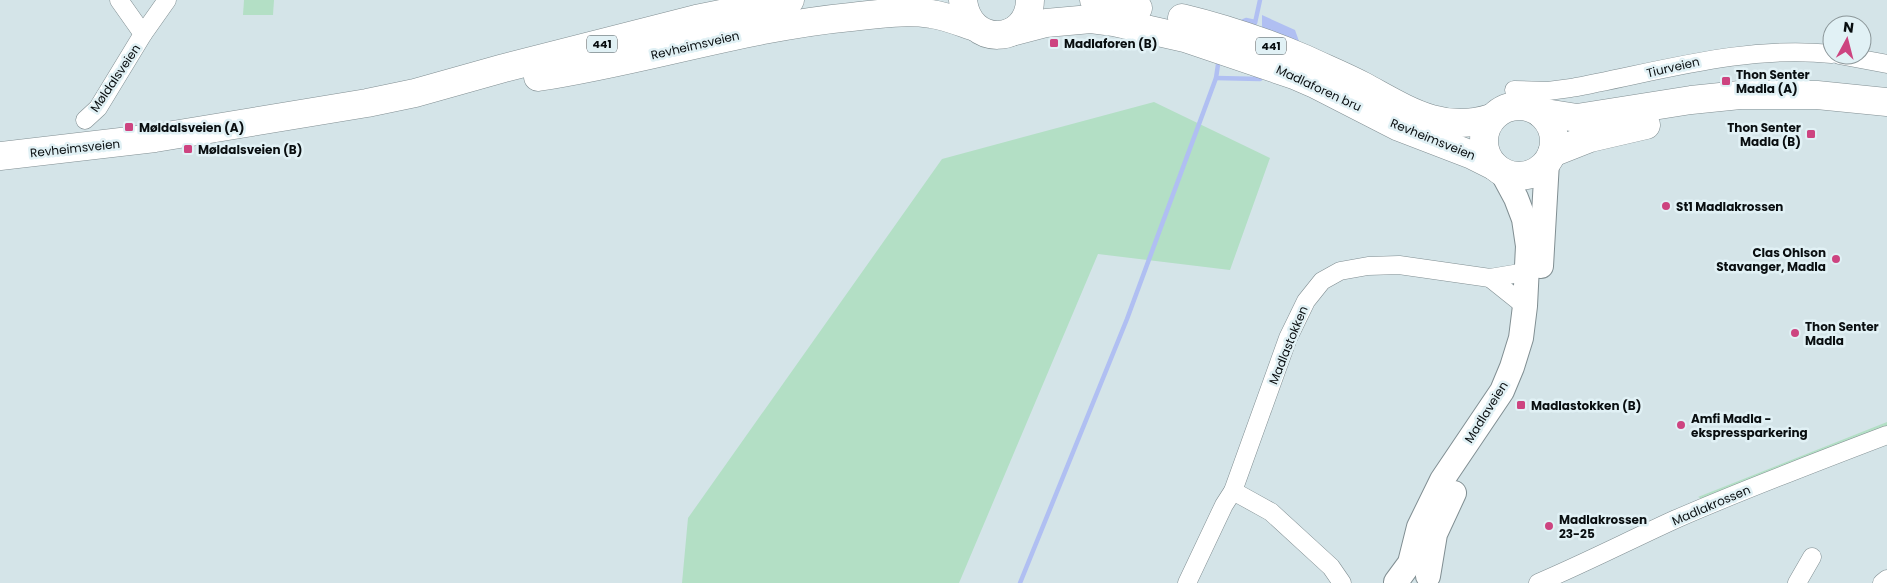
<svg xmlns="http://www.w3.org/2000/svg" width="1887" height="583" viewBox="0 0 1887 583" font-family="Poppins,sans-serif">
	<rect width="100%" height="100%" fill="#d4e4e8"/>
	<!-- green -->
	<g fill="#b3dfc5">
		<polygon points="244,0 274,0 273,15 243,15"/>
		<polygon points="1154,102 1270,158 1230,270 1098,254 959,583 682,583 688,518 942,159"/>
		<polygon points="1887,422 1887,430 1702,499 1698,497"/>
	</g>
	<!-- water -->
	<polygon fill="#b0bff2" points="1262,15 1295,30 1305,58 1262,64"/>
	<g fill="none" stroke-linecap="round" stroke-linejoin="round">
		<!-- stream -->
		<g stroke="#b0bff2" stroke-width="4.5">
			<polyline points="1239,23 1246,20 1255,22"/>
			<polyline points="1255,23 1260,0"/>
			<polyline points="1216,78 1260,79 1260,73"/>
			<polyline points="1020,583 1127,319 1216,78 1219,58"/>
		</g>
		<defs>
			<g id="street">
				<polyline points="119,0 143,34"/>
				<polyline points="1839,55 1887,64"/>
				<path d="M1514,90L1548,91L1571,88C1658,72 1742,45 1832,54"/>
				<polyline points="85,120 98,108 143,34 167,0"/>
				<polyline points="1490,278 1525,306"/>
				<polyline points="1233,491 1271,512 1331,567 1342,583"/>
				<polyline points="1187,583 1224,505 1233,491 1288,338 1306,301 1322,281 1340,271 1368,266 1399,265 1490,278 1526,272"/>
				<path d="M1538,583C1585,563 1630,540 1676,519C1745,489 1816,462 1887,435"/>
				<polyline points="1797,583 1812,557"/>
				<polyline points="1882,583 1887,579"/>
			</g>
			<g id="secondary">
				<polyline points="1541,266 1547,162"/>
				<polyline points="1428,576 1435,534 1454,493"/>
				<polyline points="1396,582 1410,563 1419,527 1442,480 1502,391 1512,367 1521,338 1525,306 1528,246 1524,219 1516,198 1502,172"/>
			</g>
			<g id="primary">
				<path d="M963,0C968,48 1029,45 1030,0"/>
				<polyline points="1094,0 1138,8"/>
				<path d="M1182,18C1224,28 1265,42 1305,59C1324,68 1344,76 1363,86C1406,109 1441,134 1491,118"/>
				<polyline points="1011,32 1046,23 1091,19 1114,22 1185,38 1294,75 1317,85 1399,127 1472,155 1494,166"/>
				<path d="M538,77C644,61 745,27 851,17C877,14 906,10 931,14C946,16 960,22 975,27"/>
				<circle cx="1519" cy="141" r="35"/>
				<polyline points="1539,112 1577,118 1691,100 1740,95 1817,95 1887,102"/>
				<polyline points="1552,153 1590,138 1646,125"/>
				<polyline points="0,156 155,138 367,103 415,93 504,68 696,19 790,0"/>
			</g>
		</defs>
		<!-- street casing -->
		<use href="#street" stroke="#808e92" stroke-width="19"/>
		<!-- secondary casing -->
		<use href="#secondary" stroke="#808e92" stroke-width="26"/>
		<!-- primary casing -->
		<use href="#primary" stroke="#808e92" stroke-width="29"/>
		<!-- street -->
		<use href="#street" stroke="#fff" stroke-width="18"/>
		<!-- secondary -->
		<use href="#secondary" stroke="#fff" stroke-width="24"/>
		<!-- primary -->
		<use href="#primary" stroke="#fff" stroke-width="28"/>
	</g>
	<!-- markers -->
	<g fill="#cd4480" stroke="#e1f1f5" stroke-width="2">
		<rect x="1049" y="38" width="10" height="10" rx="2.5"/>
		<rect x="1721" y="76" width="10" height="10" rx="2.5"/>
		<rect x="124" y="122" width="10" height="10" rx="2.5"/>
		<rect x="1806" y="129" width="10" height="10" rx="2.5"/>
		<rect x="183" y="144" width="10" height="10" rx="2.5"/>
		<circle cx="1666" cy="206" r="5"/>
		<circle cx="1836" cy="259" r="5"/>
		<circle cx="1795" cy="333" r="5"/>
		<rect x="1516" y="400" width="10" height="10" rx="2.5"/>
		<circle cx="1681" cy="425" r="5"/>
		<circle cx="1549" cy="526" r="5"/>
	</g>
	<g text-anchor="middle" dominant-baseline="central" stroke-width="5" stroke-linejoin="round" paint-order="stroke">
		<!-- shield labels -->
		<g fill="#e1f1f5" stroke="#4a5255" stroke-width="1">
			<rect x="587" y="35.5" width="30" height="17" rx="4"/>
			<rect x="1256" y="37.5" width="30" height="17" rx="4"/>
		</g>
		<g font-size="11" font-weight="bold" fill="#090e10">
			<text x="602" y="44">441</text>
			<text x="1271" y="46">441</text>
		</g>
		<!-- poi labels -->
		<g font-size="12" font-weight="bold" fill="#090e10" stroke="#e1f1f5" text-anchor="start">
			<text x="1064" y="43">Madlaforen (B)</text>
			<text x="1736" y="74">Thon Senter<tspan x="1736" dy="14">Madla (A)</tspan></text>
			<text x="139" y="127">Møldalsveien (A)</text>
			<text x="1801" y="127" text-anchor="end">Thon Senter<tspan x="1801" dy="14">Madla (B)</tspan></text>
			<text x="198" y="149">Møldalsveien (B)</text>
			<text x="1676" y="206">St1 Madlakrossen</text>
			<text x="1826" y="252" text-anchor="end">Clas Ohlson<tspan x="1826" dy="14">Stavanger, Madla</tspan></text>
			<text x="1805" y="326">Thon Senter<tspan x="1805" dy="14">Madla</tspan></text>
			<text x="1531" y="405">Madlastokken (B)</text>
			<text x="1691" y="418">Amfi Madla -<tspan x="1691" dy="14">ekspressparkering</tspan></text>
			<text x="1559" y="519">Madlakrossen<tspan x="1559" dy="14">23-25</tspan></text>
		</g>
		<!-- street labels -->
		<g font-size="12" fill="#090e10" stroke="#e1f1f5">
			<text transform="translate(695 45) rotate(-13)">Revheimsveien</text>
			<text transform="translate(1673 67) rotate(-13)">Tiurveien</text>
			<text transform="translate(115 78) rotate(-56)">Møldalsveien</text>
			<text transform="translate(1319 88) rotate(25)">Madlaforen bru</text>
			<text transform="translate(1433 139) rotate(22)">Revheimsveien</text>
			<text transform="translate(75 148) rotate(-6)">Revheimsveien</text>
			<text transform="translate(1288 345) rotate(-68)">Madlastokken</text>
			<text transform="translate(1486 412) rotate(-58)">Madlaveien</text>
			<text transform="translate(1711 505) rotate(-23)">Madlakrossen</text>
		</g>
	</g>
	<!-- north arrow -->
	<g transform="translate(1847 40) rotate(7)"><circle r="24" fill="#e1f1f5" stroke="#8b9699"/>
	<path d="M0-4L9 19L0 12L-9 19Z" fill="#cd4480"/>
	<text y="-8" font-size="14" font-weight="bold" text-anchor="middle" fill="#090e10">N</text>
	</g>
</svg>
